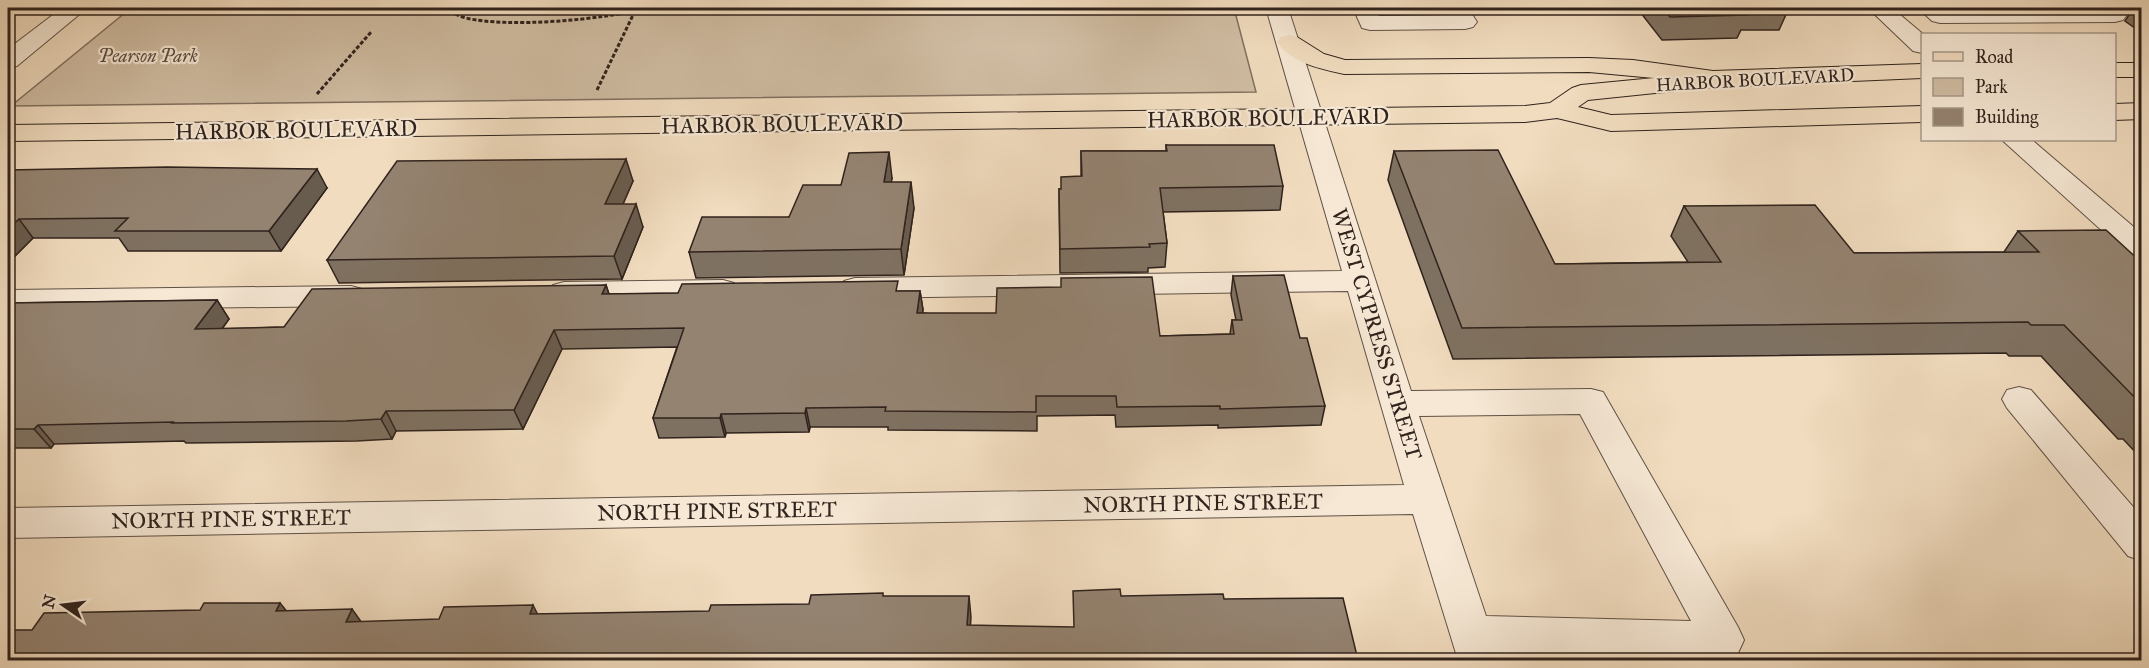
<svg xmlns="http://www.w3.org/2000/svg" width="2149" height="668" viewBox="0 0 2149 668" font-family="'IM FELL Great Primer',serif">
	<rect width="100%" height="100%" fill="#f1dcbf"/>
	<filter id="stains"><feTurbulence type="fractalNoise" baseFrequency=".00333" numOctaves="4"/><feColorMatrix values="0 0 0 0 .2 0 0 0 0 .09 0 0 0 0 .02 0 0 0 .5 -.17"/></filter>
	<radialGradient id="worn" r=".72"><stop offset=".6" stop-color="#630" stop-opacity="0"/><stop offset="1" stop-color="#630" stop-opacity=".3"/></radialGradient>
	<!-- green -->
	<polygon fill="#d0bda3" stroke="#807060" stroke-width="1.5" points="131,8 1234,8 1256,92 11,106"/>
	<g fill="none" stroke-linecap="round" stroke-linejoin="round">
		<defs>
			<g id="minor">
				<polygon points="62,8 87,8 17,66 8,68 8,49"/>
				<path d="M1266,8H1288L1411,391L1591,389L1603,392L1738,627L1744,640L1738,653L1723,658L1498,653L1500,660H1458L1413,514L8,538V508L1404,485L1348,291L855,298L844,295L839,288L844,281L855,278L1342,271ZM1580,414L1691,621L1486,616L1419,416Z"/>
				<polygon points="1353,8 1375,8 1379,16 1449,15 1446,8 1468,8 1477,22 1473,27 1465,29 1370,30 1362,28"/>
				<polygon points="1868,8 1892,8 1923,34 1922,53 1913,51"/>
				<polygon points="1918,8 2115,8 2123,10 2127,15 2123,20 2115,22 1940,23 1932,21"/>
				<polygon points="2002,140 2032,140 2142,234 2142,259 2131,257"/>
				<polygon points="723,280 734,283 739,290 734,297 723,300 564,302 553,299 548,292 553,285 564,282"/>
				<polygon points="351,286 362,289 367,296 362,303 351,306 8,310 8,290"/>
				<polygon points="2019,387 2031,390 2142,517 2142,561 2128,556 2007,408 2002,399 2007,390"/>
			</g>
			<g id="major">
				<path d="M1289,35L1297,37L1324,54L1345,60L1589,58L1633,60L1713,71L1922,64V78L1713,87L1588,100L1578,107L1611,115L1922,106V122L1611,131L1557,118L1525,122L8,141V125L1525,106L1550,103L1572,88L1581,85L1654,78L1589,72L1344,74C1321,69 1291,63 1277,42L1281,37Z"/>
				<rect x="2114" y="63" width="28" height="14"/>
				<polygon points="2142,103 2142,119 2114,120 2114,104"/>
			</g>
		</defs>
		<!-- minor casing -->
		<use href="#minor" stroke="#605146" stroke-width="2"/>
		<!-- major casing -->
		<use href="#major" stroke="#30231d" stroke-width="2"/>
		<!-- path -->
		<g stroke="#30231d" stroke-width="3" stroke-dasharray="4 2" stroke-linecap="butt">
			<path d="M445,8C452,12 458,16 466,18C506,28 605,20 645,8"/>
			<polyline points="597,90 634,13"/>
			<polyline points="317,94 371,32"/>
		</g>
		<!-- minor -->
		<use href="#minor" fill="#f6e8d5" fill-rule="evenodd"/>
		<!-- major -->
		<use href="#major" fill="#f1dcbf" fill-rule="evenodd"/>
	</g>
	<!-- wall -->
	<g fill="#7f7161" stroke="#30231d" stroke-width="1.5">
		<polygon points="1637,8 1789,8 1779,30 1741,30 1737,38 1662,40"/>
		<polygon points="2116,8 2142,8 2142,33 2125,21 2129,15 2125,9"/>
		<polygon points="1166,145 1283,186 1280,210 1163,212 1167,243 1165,267 1148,268 1148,272 1060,273 1059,189 1061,189 1081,177 1081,151 1166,151"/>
		<polygon points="1394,151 1555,264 1688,262 1671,236 1684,206 1854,253 2004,252 2018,231 2142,263 2142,459 2123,439 2118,439 2041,356 2009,356 2006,353 1453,359 1388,180"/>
		<polygon points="8,170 327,188 281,251 128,251 119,238 33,238 8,263"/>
		<polygon points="892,178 891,182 914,208 904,275 696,278 689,252 789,217 841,185"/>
		<polygon points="633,181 623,204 643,227 622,279 339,283 327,260"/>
		<polygon points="1233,276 1300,338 1325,406 1321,425 1218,428 1218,425 1116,427 1115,415 1037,416 1037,431 888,430 888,427 810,427 809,432 726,433 725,437 659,438 653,418 677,347 562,349 523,429 396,431 392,439 357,441 186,443 184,441 54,444 51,448 8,448 8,303 217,300 229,319 222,329 284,327 606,285 609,294 920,291 923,310 922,313 1160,336 1230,334 1232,320 1236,320 1231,295"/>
	</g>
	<!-- shaded-wall -->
	<g fill="#685c4f" stroke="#30231d" stroke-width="1.5">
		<polygon points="889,152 892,178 887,208 884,182"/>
		<polygon points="626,159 633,181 613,227 605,204"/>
		<polygon points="317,169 327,188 281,251 269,231"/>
		<polygon points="911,182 914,208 904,275 901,249"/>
		<polygon points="636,204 643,227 622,279 614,256"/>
		<polygon points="19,219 33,238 8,263 8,229"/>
		<polygon points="606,285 612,304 602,294"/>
		<polygon points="920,291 923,310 919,332 917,313"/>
		<polygon points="217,300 229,319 207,349 195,329"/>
		<polygon points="554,330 562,349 523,429 514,410"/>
		<polygon points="806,408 810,427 809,432 805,413"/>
		<polygon points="386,411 396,431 392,439 381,419"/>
		<polygon points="721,414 726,433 725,437 720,418"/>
		<polygon points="38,425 54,444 51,448 34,429"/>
		<polygon points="969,596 971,617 969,647 967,625"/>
		<polygon points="280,603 297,624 276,611"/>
		<polygon points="533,605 544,627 530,614"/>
		<polygon points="352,609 367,630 346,622"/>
	</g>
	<!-- building -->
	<g fill="#948371" stroke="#30231d" stroke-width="1.5">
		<polygon points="1663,8 1740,8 1747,15 1670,17"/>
		<polygon points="1166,145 1274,145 1283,186 1160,188 1167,243 1149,244 1150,247 1060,249 1059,189 1061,189 1061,177 1082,176 1081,151 1167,151"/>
		<polygon points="1498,150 1555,264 1721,262 1684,206 1815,205 1854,253 2039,252 2018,231 2106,230 2142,263 2142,405 2064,325 2031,325 2028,322 1462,328 1394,151"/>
		<polygon points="889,152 884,182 911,182 901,249 689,252 702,217 789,217 803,185 841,185 849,153"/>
		<polygon points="626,159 605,204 636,204 614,256 327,260 397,161"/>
		<polygon points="167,167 317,169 269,231 115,231 128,218 19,219 8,229 8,170"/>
		<polygon points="1284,275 1300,338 1307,338 1325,406 1220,409 1220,406 1117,407 1116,396 1036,396 1036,412 885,411 886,407 806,408 805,413 721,414 720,418 653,418 684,328 554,330 514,410 386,411 381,419 346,421 172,423 173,422 38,425 34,429 8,429 8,303 217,300 195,329 284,327 312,289 606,285 602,294 678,293 682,284 898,281 896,291 920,291 917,313 996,313 997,288 1061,287 1061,278 1152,277 1160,336 1234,334 1232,320 1242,320 1233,276"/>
		<polygon points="1120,589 1121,596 1223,594 1224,599 1343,598 1358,660 8,660 8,630 32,630 44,613 200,610 204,603 280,603 276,611 352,609 346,622 439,619 444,607 533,605 530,614 709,611 711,605 809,604 811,595 883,593 883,596 969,596 967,625 1074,627 1073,591"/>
	</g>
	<g text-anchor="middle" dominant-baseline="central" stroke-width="4.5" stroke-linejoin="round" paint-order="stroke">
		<!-- far-park labels -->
		<g font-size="18" font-style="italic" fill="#584a3e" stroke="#f6e8d5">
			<text x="148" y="56">Pearson Park</text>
		</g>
		<!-- far-street labels -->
		<g font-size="18" fill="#30231d" stroke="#f6e8d5">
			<text transform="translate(1755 80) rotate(-3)">HARBOR BOULEVARD</text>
		</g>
		<!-- street labels -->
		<g font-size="22" fill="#30231d" stroke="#f6e8d5">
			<text transform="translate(1268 118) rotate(-1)">HARBOR BOULEVARD</text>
			<text transform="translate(782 124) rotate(-1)">HARBOR BOULEVARD</text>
			<text transform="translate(296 130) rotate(-1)">HARBOR BOULEVARD</text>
			<text transform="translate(1377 334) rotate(73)">WEST CYPRESS STREET</text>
			<text transform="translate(1203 503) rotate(-1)">NORTH PINE STREET</text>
			<text transform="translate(717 511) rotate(-1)">NORTH PINE STREET</text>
			<text transform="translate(231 519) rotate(-1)">NORTH PINE STREET</text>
		</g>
	</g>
	<!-- margin -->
	<rect width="2149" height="668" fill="none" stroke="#f1dcbf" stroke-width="30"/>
	<rect x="9" y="9" width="2131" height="650" fill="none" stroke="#30231d" stroke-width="3"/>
	<rect x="15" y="15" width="2119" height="638" fill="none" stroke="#30231d" stroke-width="1.5"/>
	<!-- legend -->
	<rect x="1921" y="33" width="195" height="108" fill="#f6e8d5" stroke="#a7998b" stroke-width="1.5"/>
	<rect x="1933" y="52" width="30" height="9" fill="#f1dcbf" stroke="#a7998b" stroke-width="1.5"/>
	<text x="1975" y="63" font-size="18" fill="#30231d">Road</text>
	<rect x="1933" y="78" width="30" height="18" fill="#d0bda3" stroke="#a7998b" stroke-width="1.5"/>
	<text x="1975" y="93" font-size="18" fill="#30231d">Park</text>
	<rect x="1933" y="108" width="30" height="18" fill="#948371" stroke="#a7998b" stroke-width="1.5"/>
	<text x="1975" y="123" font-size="18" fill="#30231d">Building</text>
	<!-- north arrow -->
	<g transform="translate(63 605) rotate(284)" stroke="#f6e8d5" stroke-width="4.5" paint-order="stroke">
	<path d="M0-4.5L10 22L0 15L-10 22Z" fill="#30231d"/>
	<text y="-9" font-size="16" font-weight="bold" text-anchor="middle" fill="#30231d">N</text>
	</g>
	<rect width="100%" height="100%" filter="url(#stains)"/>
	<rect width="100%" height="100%" fill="url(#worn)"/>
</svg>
